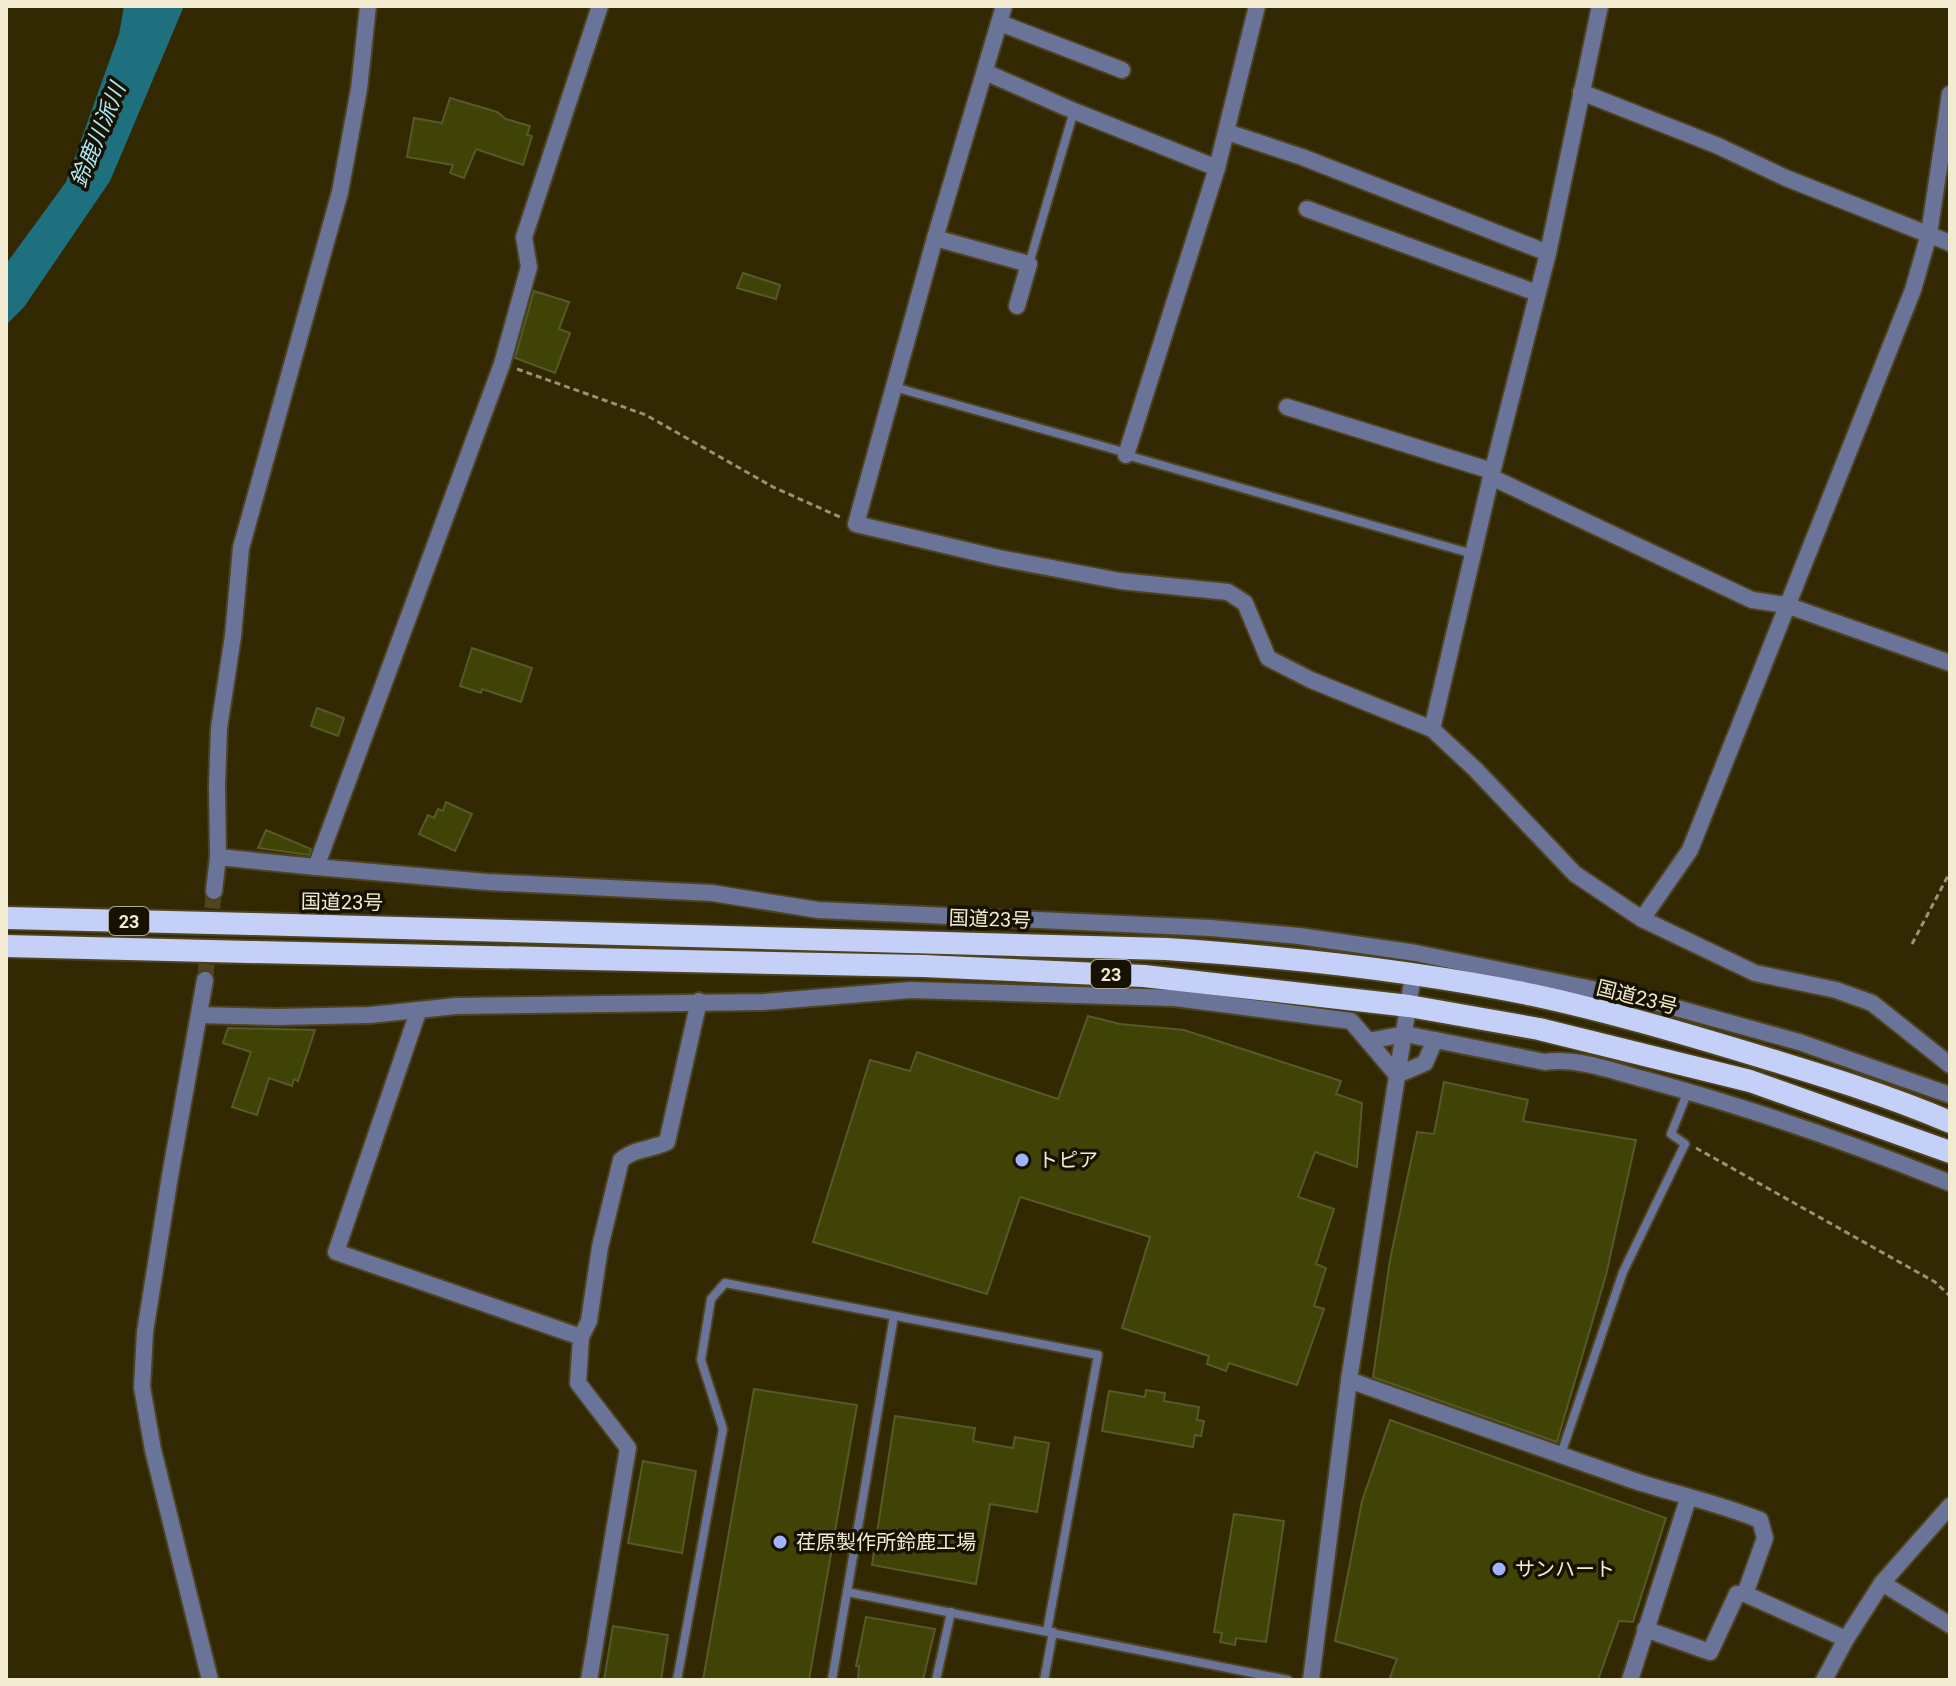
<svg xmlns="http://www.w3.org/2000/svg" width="1956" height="1686" viewBox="0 0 1956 1686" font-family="Roboto,'Noto Sans JP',sans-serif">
	<rect width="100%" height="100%" fill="#322802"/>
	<!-- water -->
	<polygon fill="#1f707f" points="124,6 184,6 110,181 24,307 6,325 6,264 66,182 119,34"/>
	<!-- building -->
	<g fill="#3f4305" stroke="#565a2a" stroke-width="2">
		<polygon points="450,98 497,112 506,119 530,126 527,135 532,136 523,165 476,149 464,178 450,173 453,165 407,157 414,118 442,123"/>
		<polygon points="743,273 780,285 776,299 737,288"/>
		<polygon points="534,291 569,302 559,329 570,333 555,373 515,358"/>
		<polygon points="472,648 532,668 521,702 482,689 481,693 460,686"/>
		<polygon points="317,708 344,718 338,736 311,726"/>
		<polygon points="446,802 472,814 455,851 419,834 428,815 434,818 438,809 443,811"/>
		<polygon points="266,830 311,849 309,855 258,848"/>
		<polygon points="1088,1016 1120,1024 1184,1030 1341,1081 1336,1094 1362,1103 1357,1167 1315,1152 1298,1197 1334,1209 1316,1264 1326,1268 1314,1306 1324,1309 1297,1385 1229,1363 1226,1371 1207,1364 1209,1356 1122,1328 1150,1237 1020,1197 987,1294 813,1242 870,1060 910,1071 917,1052 1058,1099"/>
		<polygon points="228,1028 315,1030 298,1081 294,1079 292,1086 269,1078 257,1115 232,1107 251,1052 223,1043"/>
		<polygon points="1444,1082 1528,1100 1523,1121 1636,1140 1606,1275 1557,1442 1373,1377 1390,1260 1417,1132 1434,1134"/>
		<polygon points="754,1389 857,1405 809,1680 703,1680"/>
		<polygon points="1146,1390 1165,1393 1164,1401 1199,1407 1197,1420 1204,1421 1201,1436 1195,1435 1193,1447 1102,1431 1109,1391 1145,1397"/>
		<polygon points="895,1416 975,1428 973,1441 1013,1448 1015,1437 1049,1443 1037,1512 990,1504 976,1584 872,1565"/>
		<polygon points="1390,1420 1666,1518 1633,1622 1619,1621 1598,1680 1389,1680 1397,1659 1335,1641 1362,1501"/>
		<polygon points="643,1461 696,1471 682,1553 628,1543"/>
		<polygon points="1234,1514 1284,1521 1266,1642 1236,1638 1235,1645 1220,1642 1222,1633 1214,1632"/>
		<polygon points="866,1617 935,1629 923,1680 858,1680 859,1666 856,1666"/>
		<polygon points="613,1626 668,1635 661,1680 604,1680"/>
	</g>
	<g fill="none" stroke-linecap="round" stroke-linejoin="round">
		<!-- minor-tunnel -->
		<polyline stroke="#4f4521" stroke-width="16" stroke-dasharray="16 8" stroke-linecap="butt" points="205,980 214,891"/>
		<defs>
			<g id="service">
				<polyline points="1029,264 1074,111"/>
				<polyline points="894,387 1127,453"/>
				<polyline points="1126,455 1473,554"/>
				<polyline points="1561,1454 1623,1272 1685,1144 1671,1134 1688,1091"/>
				<polyline points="847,1592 1288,1680"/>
				<polyline points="677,1680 723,1429 701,1360 711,1299 725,1283 1098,1355 1047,1631"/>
				<polyline points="832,1680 894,1316"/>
				<polyline points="936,1680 951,1612"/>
				<polyline points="1044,1680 1053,1632"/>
			</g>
			<g id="minor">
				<polyline points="1004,6 935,238 856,524 999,558 1120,581 1228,592 1245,603 1268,658 1311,680 1432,729 1475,769 1575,874 1642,919 1755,973 1836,990 1872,1003 1950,1065"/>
				<polyline points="1000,23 1122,70"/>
				<polyline points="985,72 1074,111 1217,168 1257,6"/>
				<polyline points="1581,92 1716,145 1786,178 1950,243"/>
				<polyline points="1227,132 1302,157 1548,253"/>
				<polyline points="1307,209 1537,293"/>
				<polyline points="935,238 1029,264 1017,306"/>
				<polyline points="1287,407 1492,471"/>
				<polyline points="1126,455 1217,168"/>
				<polyline points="1491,477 1752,600 1786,605 1950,663"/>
				<polyline points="1432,729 1491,477 1548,253 1600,6"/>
				<polyline points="218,857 316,867 502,364 529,267 524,237 600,6"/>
				<polyline points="316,867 487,882 712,893 818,910 1211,928 1299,936 1416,953 1651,1001 1799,1042 1950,1095"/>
				<polyline points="214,891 218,857 217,786 219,728 233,636 241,548 340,192 359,89 368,6"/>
				<polyline points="1642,919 1690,850 1913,290 1929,234 1950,94"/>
				<polyline points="205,980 170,1176 145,1332 142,1387 153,1450 210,1680"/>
				<polyline points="418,1012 336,1252 581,1337 578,1383 628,1448 589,1680"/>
				<polyline points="199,1015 277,1017 370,1015 456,1006 763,1002 911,990 1175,998 1351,1021 1397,1075 1425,1063 1435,1040"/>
				<path d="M1368,1041L1405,1034L1545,1062C1577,1057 1615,1072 1647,1080C1750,1108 1851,1143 1950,1183"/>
				<path d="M581,1337L589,1321L600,1247L621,1160C635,1148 651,1150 667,1142L699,1001"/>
				<path d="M1349,1380C1443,1414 1537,1447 1632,1480C1675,1494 1718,1503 1760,1520L1765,1538L1745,1594L1846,1639"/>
				<polyline points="1882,1583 1950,1625"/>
				<polyline points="1645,1629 1710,1652 1737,1594 1745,1594"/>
				<polyline points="1630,1680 1688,1499"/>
				<polyline points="1824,1680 1846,1639 1882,1583 1950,1506"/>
			</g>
			<polyline id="tertiary" points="1311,1680 1349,1380 1413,975"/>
			<g id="trunk">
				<path d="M252,924L1166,949C1288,957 1412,970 1533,995C1608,1011 1682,1033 1755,1055C1821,1075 1887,1095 1950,1122"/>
				<polyline points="250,952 923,966 1144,976 1409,1006 1539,1029 1750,1081 1950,1152"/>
			</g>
		</defs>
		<!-- service casing -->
		<use href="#service" stroke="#4d431f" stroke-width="12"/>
		<!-- minor casing -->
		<use href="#minor" stroke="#4d431f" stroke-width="20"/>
		<!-- tertiary casing -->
		<use href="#tertiary" stroke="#4d431f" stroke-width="20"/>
		<!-- trunk casing -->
		<use href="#trunk" stroke="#4d431f" stroke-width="26"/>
		<!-- path -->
		<g stroke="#9b9273" stroke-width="3" stroke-dasharray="6 4" stroke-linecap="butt">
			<polyline points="517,369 646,415 773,487 840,517"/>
			<polyline points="1912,944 1950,872"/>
			<polyline points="1696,1148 1935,1282 1950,1296"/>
		</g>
		<!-- service -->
		<use href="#service" stroke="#6a7398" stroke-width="8"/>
		<!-- minor -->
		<use href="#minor" stroke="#6a7398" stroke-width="16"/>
		<!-- tertiary -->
		<use href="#tertiary" stroke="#6a7398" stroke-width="16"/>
		<!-- trunk -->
		<use href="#trunk" stroke="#c5d0f8" stroke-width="22"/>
		<defs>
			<g id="trunk-bridge">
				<polyline points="6,918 252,924"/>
				<polyline points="6,946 250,952"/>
			</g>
		</defs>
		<!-- trunk-bridge casing -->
		<use href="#trunk-bridge" stroke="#4d431f" stroke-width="26" stroke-linecap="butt"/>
		<!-- trunk-bridge -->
		<use href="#trunk-bridge" stroke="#c5d0f8" stroke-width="22"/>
	</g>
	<!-- markers -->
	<g fill="#a1b3fd" stroke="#171101" stroke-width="3">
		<circle cx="1022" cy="1160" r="8"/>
		<circle cx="780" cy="1542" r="8"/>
		<circle cx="1499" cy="1569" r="8"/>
	</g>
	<g text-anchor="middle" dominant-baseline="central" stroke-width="7" stroke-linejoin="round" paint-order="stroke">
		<!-- shield labels -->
		<g fill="#171101" stroke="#b0aa93" stroke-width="2">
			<rect x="109" y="907" width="40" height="28" rx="6"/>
			<rect x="1091" y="960" width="40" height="28" rx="6"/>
		</g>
		<g font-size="18" font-weight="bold" fill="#f2ebd1">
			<text x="129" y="921">23</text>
			<text x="1111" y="974">23</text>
		</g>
		<!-- street labels -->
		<g font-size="20" fill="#f2ebd1" stroke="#171101">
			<text transform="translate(342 902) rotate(1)">国道23号</text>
			<text transform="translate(990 919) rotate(2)">国道23号</text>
			<text transform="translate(1637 997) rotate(14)">国道23号</text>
		</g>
		<!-- poi labels -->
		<g font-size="20" fill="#f2ebd1" stroke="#171101" text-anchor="start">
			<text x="1038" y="1160">トピア</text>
			<text x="796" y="1542">荏原製作所鈴鹿工場</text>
			<text x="1515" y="1569">サンハート</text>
		</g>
		<!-- water labels -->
		<g font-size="22" font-style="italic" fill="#aeebf9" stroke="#171101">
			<text transform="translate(98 135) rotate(-68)">鈴鹿川派川</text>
		</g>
	</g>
	<!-- border -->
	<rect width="1956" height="1686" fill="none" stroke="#f2ebd1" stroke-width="16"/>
</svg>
